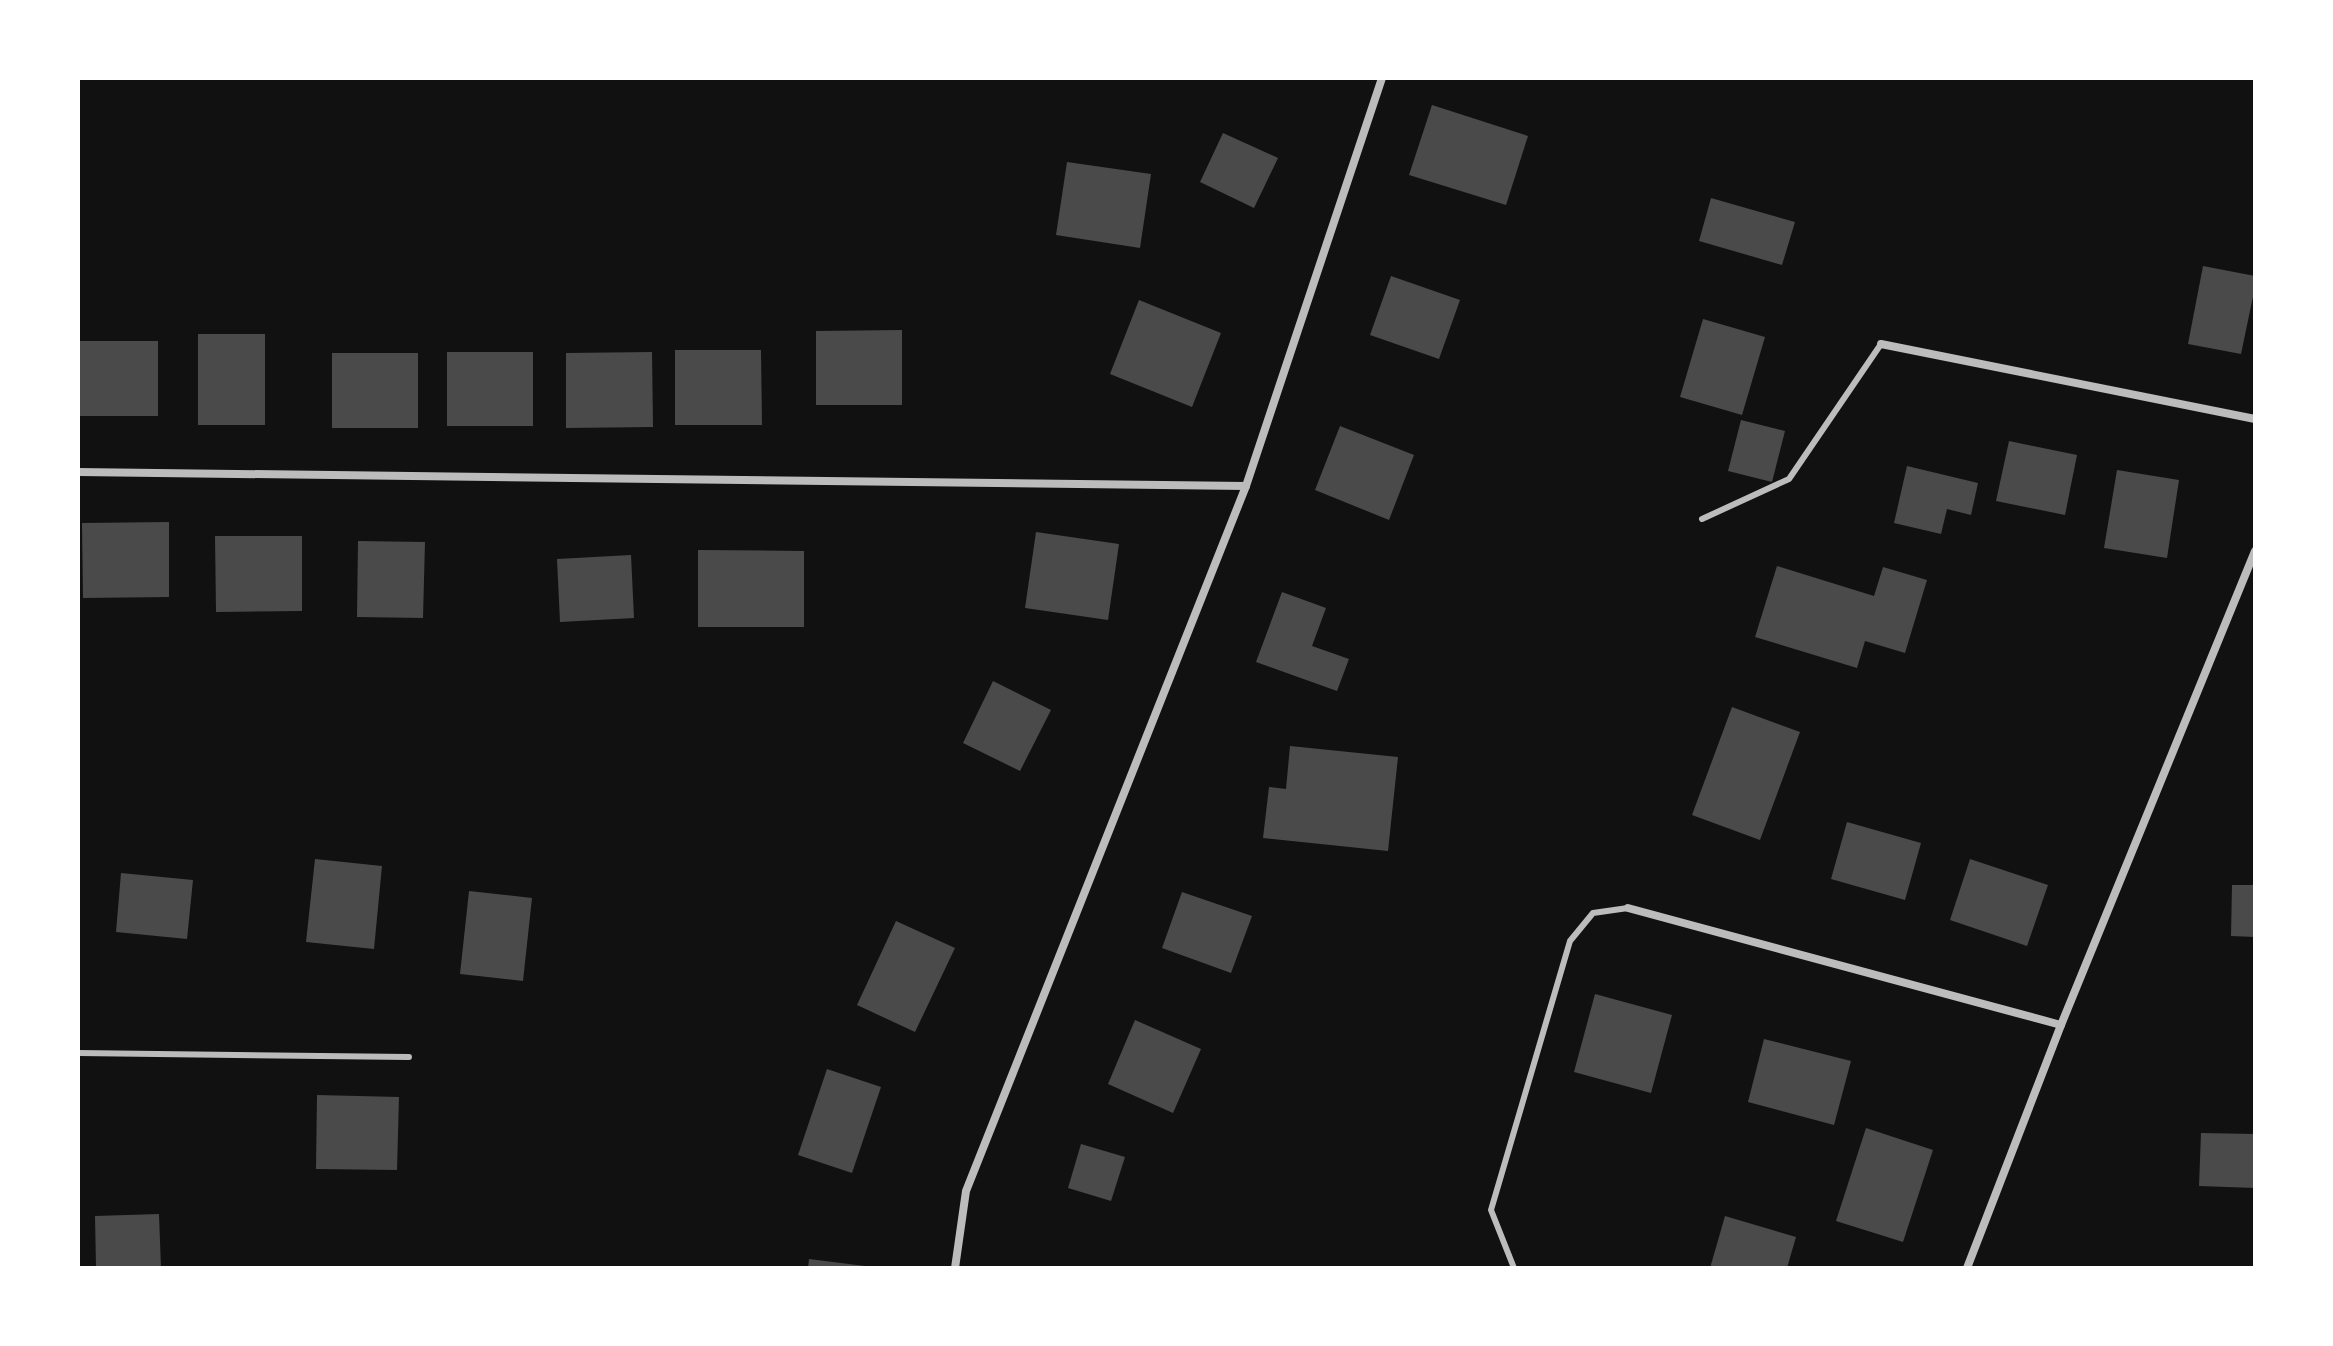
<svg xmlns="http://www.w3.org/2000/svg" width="2333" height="1346" viewBox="0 0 2333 1346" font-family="Lato,sans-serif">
	<rect width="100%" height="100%" fill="#111"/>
	<!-- building -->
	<g fill="#4a4a4a">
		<polygon points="1432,105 1528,136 1506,205 1409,175"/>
		<polygon points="1223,133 1278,158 1254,208 1200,182"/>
		<polygon points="1067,162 1151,174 1140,248 1056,235"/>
		<polygon points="1711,198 1795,222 1782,265 1699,241"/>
		<polygon points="2203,266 2255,276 2255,287 2241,354 2188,344"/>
		<polygon points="1391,276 1460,300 1439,359 1370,335"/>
		<polygon points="1139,300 1221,333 1192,407 1110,374"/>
		<polygon points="1703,319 1765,337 1742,415 1680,397"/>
		<polygon points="902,330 902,405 816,405 816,331"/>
		<rect x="198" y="334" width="67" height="91"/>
		<rect x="78" y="341" width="80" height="75"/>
		<polygon points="675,350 761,350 762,425 675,425"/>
		<rect x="447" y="352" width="86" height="74"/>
		<polygon points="652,352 653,427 566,428 566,353"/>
		<rect x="332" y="353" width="86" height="75"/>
		<polygon points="1741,420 1785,431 1772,482 1728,471"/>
		<polygon points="1340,426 1414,455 1389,520 1315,490"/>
		<polygon points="2009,441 2077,455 2065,515 1996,501"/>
		<polygon points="1907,466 1978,483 1971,515 1947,509 1941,534 1894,523"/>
		<polygon points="2117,470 2179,480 2167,558 2104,548"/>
		<polygon points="169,522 169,597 83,598 82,523"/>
		<polygon points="1036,532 1119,544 1108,620 1025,608"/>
		<polygon points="215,536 302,536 302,611 216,612"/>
		<polygon points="358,541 425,542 423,618 357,617"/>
		<polygon points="698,550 804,551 804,627 698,627"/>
		<polygon points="631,555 634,618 560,622 557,559"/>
		<polygon points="1777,566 1874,596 1883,567 1927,580 1905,653 1865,641 1857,668 1755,637"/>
		<polygon points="1282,592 1326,608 1312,646 1349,659 1337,691 1256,662"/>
		<polygon points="993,681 1051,710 1020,771 963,743"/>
		<polygon points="1732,707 1800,732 1760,840 1692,815"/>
		<polygon points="1290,746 1398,757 1388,851 1263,838 1269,787 1286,789"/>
		<polygon points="1847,822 1921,843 1905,900 1831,879"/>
		<polygon points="315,859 382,866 374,949 306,942"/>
		<polygon points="1970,859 2048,885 2027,946 1950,920"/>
		<polygon points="121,873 193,880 187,939 116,932"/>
		<polygon points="2232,885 2255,885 2255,937 2231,936"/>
		<polygon points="469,891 532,898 523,981 460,974"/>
		<polygon points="1182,892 1252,916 1231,973 1162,948"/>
		<polygon points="896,921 955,948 915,1032 857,1005"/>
		<polygon points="1595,994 1672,1015 1651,1093 1574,1072"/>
		<polygon points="1135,1020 1201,1049 1173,1113 1108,1084"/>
		<polygon points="1764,1039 1851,1061 1834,1125 1748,1102"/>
		<polygon points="827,1069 881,1087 852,1173 798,1155"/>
		<polygon points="317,1095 399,1097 397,1170 316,1169"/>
		<polygon points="1866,1128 1933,1150 1903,1242 1836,1221"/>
		<polygon points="2201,1133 2255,1134 2255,1188 2199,1186"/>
		<polygon points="1081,1144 1125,1157 1111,1201 1068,1188"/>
		<polygon points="159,1214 161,1268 96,1268 95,1216"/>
		<polygon points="1725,1216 1796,1237 1787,1268 1710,1268"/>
		<polygon points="809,1259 865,1266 865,1268 808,1268"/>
	</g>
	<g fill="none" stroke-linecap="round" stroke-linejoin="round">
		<!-- service -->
		<g stroke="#bcbcbc" stroke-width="6">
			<polyline points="1702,519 1789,479 1881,344"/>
			<polyline points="78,1053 409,1057"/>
			<polyline points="1514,1268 1491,1210 1570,941 1593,913 1628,908"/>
		</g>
		<!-- minor -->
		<g stroke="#bcbcbc" stroke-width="8">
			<polyline points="1881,344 2255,419"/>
			<polyline points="78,472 1246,486"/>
			<polyline points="1628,908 2061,1025"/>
			<polyline points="955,1268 966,1191 1246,486 1382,78"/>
			<polyline points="1967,1268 2061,1025 2255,551"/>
		</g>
	</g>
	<!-- border -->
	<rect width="2333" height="1346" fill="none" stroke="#ffffff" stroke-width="160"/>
</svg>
